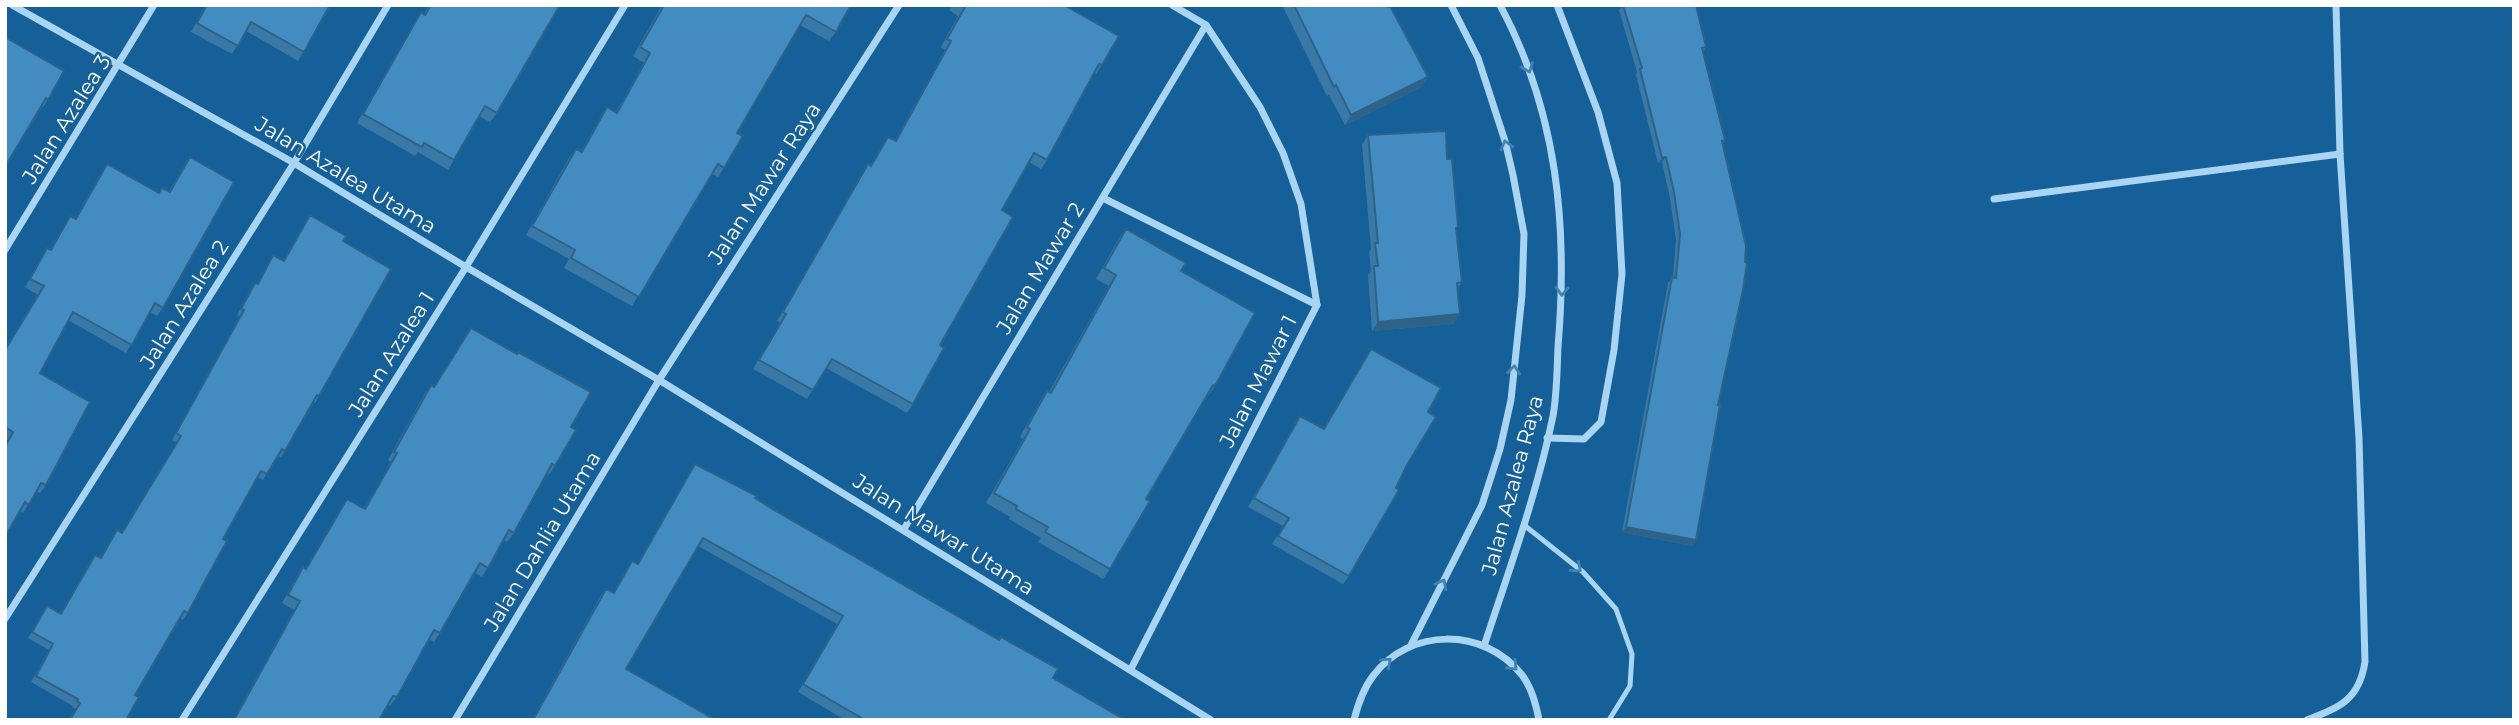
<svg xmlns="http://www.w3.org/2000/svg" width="2519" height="725" viewBox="0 0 2519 725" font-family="Montserrat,sans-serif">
	<rect width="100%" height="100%" fill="#156099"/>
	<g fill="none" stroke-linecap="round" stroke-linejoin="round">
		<!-- lane -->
		<polyline stroke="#a9d4f2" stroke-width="5" points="1524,525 1583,572 1616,609 1632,654 1630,686 1609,720"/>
		<!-- street -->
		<g stroke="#a9d4f2" stroke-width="7">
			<polyline points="12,5 294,163 466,267 659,380 1211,720"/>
			<polyline points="1103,198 1317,305"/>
			<polyline points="1994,199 2340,154"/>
			<polyline points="5,250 154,5"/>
			<polyline points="1547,438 1584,439 1601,422 1614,350 1622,274 1617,183 1598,112 1557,5"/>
			<polyline points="904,529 1206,25"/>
			<polyline points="5,619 294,163 388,5"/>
			<polyline points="1411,645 1482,505 1500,449 1511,400 1522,295 1524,234 1513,175 1505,141 1478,58 1451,5"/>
			<path d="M1484,646C1509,570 1537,494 1553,416C1557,394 1557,369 1558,347C1568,227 1558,113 1500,5"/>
			<polyline points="1131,669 1317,305 1301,204 1283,153 1260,107 1206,25 1172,5"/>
			<polyline points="182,720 466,267 625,5"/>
			<polyline points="455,720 659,380 899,5"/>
			<path d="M1354,720C1358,704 1363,689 1373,676C1410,627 1484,627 1522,675C1532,688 1536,704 1539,720"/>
			<path d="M2307,720C2340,707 2359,700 2365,662L2359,438L2340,154L2336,5"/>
		</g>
	</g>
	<!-- wall -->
	<g fill="#3a78a6">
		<polygon points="206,5 330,5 298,61 246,31 232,54 191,32"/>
		<polygon points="429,5 560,5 497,113 490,122 479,116 454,160 448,170 418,152 415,156 357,123 415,22 421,12 424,14"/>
		<polygon points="662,5 851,5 836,32 829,41 800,25 737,133 724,168 718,177 712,174 632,306 564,268 569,259 526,235 569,158 576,149 581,151 607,107 616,112 644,63 633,56"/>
		<polygon points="952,5 1064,5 1102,65 1096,74 1094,73 1047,160 1041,169 1029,162 1002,210 913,404 907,413 826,368 807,399 753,369 780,323 777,321 862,173 868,164 871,165 888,137 895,141 945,50 941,47 958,16 949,10"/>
		<polygon points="1284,5 1386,5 1428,77 1421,87 1345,125 1329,95 1327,96 1283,7"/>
		<polygon points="1623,5 1706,47 1703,52 1725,140 1723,143 1718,405 1696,540 1692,546 1622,532 1668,283 1673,277 1676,240 1670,198 1662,162 1658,163 1636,75 1637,72 1619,10"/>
		<polygon points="5,37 48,100 43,107 41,106"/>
		<polygon points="1368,135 1447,159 1462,282 1457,289 1460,314 1453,324 1372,331 1368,275 1371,271 1369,252 1371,249 1362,145"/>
		<polygon points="190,157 163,308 157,316 150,312 126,353 68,320 40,373 46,485 40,493 36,491 23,513 20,511 5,537 5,445 8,440 5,439 5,349 38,295 25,287 42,257 47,248 50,250 70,216 75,219 107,164 159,193 162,188 169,191"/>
		<polygon points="310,215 343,241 319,396 315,403 314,402 281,457 278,456 263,480 257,477 223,539 188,613 183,620 180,618 135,695 126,720 69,720 76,709 72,707 73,706 31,682 49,650 28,638 47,606 60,614 95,555 100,558 117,530 122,533 177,443 172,440 240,317 237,315 251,289 255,283 257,284 273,255 283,261"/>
		<polygon points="1126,229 1181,271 1215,386 1208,396 1207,396 1146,499 1110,569 1103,579 1038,542 1041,538 1009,519 1010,517 986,503 1023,439 1020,437 1040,401 1047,391 1049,392 1109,286 1096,279 1118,240"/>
		<polygon points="471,328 571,427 555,466 549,475 547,473 514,533 507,542 504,540 482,577 475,573 440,633 434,642 429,639 397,697 390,706 388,705 379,720 233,720 294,610 282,603 297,576 303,567 306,569 347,499 364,509 391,462 388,460 425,393 431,385 434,386"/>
		<polygon points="1371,349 1428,412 1407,465 1349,576 1343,584 1272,544 1283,526 1248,507 1300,416 1323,429"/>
		<polygon points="695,464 755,498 1053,678 1125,720 845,720 798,692 837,624 698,546 626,669 714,720 532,720 600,597 606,589 613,593 632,561 637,564"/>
	</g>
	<!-- shaded-wall -->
	<g fill="#2f6287">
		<polygon points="1428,77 1421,87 1345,125 1351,115"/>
		<polygon points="1666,157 1662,162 1658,163 1662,158"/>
		<polygon points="1460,314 1453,324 1372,331 1378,322"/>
		<polygon points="1626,527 1696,540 1692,546 1622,532"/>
	</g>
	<!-- building -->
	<g fill="#438cc1" stroke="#2f6287" stroke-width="2">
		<polygon points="207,5 330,5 304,52 251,22 238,46 197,23"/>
		<polygon points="431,5 560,5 497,113 485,106 454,160 424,143 422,147 363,114 421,12 425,15"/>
		<polygon points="664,5 851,5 836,32 806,15 737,133 743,136 724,168 718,164 639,297 571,258 575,250 532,226 576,149 582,152 607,107 617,113 650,53 640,47"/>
		<polygon points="961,5 1064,5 1119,36 1102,65 1099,64 1047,160 1034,153 1002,210 1013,217 940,345 944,348 913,404 832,359 813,390 759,360 786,314 783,312 868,164 871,166 888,137 896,141 951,41 947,39 965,7"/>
		<polygon points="1294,5 1386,5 1388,7 1390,6 1428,77 1351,115 1336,85 1334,87"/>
		<polygon points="1623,5 1696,5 1706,47 1702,48 1725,140 1722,141 1746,246 1745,262 1747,263 1743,290 1718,405 1720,405 1696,540 1626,527 1672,277 1676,278 1680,234 1674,192 1666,157 1662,158 1640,69 1642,68"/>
		<polygon points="5,37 64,71 48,100 46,98 5,167"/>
		<polygon points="1446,131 1447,159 1452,159 1458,227 1456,228 1462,282 1457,283 1460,314 1378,322 1374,266 1378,266 1375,243 1378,243 1368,135"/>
		<polygon points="190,157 234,182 163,308 155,303 132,345 73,312 40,373 90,402 46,485 41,483 29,505 25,502 5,537 5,447 13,432 5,427 5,350 44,286 30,279 47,248 51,250 70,216 76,219 107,164 159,193 162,188 170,192"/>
		<polygon points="310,215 346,236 343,241 391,269 319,396 317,395 285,451 282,449 267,474 261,471 223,539 227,541 205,581 188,613 184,611 135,695 139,697 126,720 70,720 80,703 77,701 78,699 36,676 53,644 32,632 47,606 61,614 95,555 101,558 117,530 122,533 181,436 176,433 244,310 241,309 255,283 258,284 273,255 284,261"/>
		<polygon points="1126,229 1186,263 1181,271 1255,313 1215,386 1213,385 1146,499 1150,501 1110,569 1045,532 1048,527 1016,509 1017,506 994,493 1030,429 1027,427 1047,391 1051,393 1116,275 1104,268"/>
		<polygon points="471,328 517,354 518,352 591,392 571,427 576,430 555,466 552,464 514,533 509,530 488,568 480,563 440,633 434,630 397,697 393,696 379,720 234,720 300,601 288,595 303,567 306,569 347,499 365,509 397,453 394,452 431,385 434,387"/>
		<polygon points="1371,349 1441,388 1428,412 1436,417 1407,465 1396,488 1399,490 1349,576 1278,536 1289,518 1254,498 1300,416 1324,429"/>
		<polygon points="695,464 757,496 755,498 774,510 999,640 1001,637 1058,669 1053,678 1125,720 865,720 803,684 843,616 703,538 626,669 714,719 714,720 533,720 606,589 614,593 632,561 638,564"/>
	</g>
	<!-- one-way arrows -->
	<defs><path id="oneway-chevron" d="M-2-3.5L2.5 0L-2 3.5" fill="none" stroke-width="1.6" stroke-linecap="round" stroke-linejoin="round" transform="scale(1.75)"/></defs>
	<g stroke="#4183b4">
		<use href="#oneway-chevron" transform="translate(1528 68) rotate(69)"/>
		<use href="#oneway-chevron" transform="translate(1506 145) rotate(-105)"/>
		<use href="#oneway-chevron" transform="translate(1562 291) rotate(92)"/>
		<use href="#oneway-chevron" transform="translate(1514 370) rotate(-84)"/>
		<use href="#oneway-chevron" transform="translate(1577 568) rotate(41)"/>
		<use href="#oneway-chevron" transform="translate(1442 584) rotate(-63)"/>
		<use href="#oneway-chevron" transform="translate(1387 662) rotate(-42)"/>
		<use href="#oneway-chevron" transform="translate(1513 666) rotate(45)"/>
	</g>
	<g text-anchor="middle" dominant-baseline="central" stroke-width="5" stroke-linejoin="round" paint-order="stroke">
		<!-- street labels -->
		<g font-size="21" fill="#fff" stroke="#156099">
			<text transform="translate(66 119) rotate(-58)">Jalan Azalea 3</text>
			<text transform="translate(346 175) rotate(31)">Jalan Azalea Utama</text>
			<text transform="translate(764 183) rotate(-57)">Jalan Mawar Raya</text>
			<text transform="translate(1040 268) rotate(-59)">Jalan Mawar 2</text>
			<text transform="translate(184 304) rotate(-58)">Jalan Azalea 2</text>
			<text transform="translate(391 354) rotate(-58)">Jalan Azalea 1</text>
			<text transform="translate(1258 381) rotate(-63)">Jalan Mawar 1</text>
			<text transform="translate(1512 485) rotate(-75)">Jalan Azalea Raya</text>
			<text transform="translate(944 534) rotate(32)">Jalan Mawar Utama</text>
			<text transform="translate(542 541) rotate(-59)">Jalan Dahlia Utama</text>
		</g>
	</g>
	<!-- border -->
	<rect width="2519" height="725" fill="none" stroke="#ffffff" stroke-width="14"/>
</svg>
